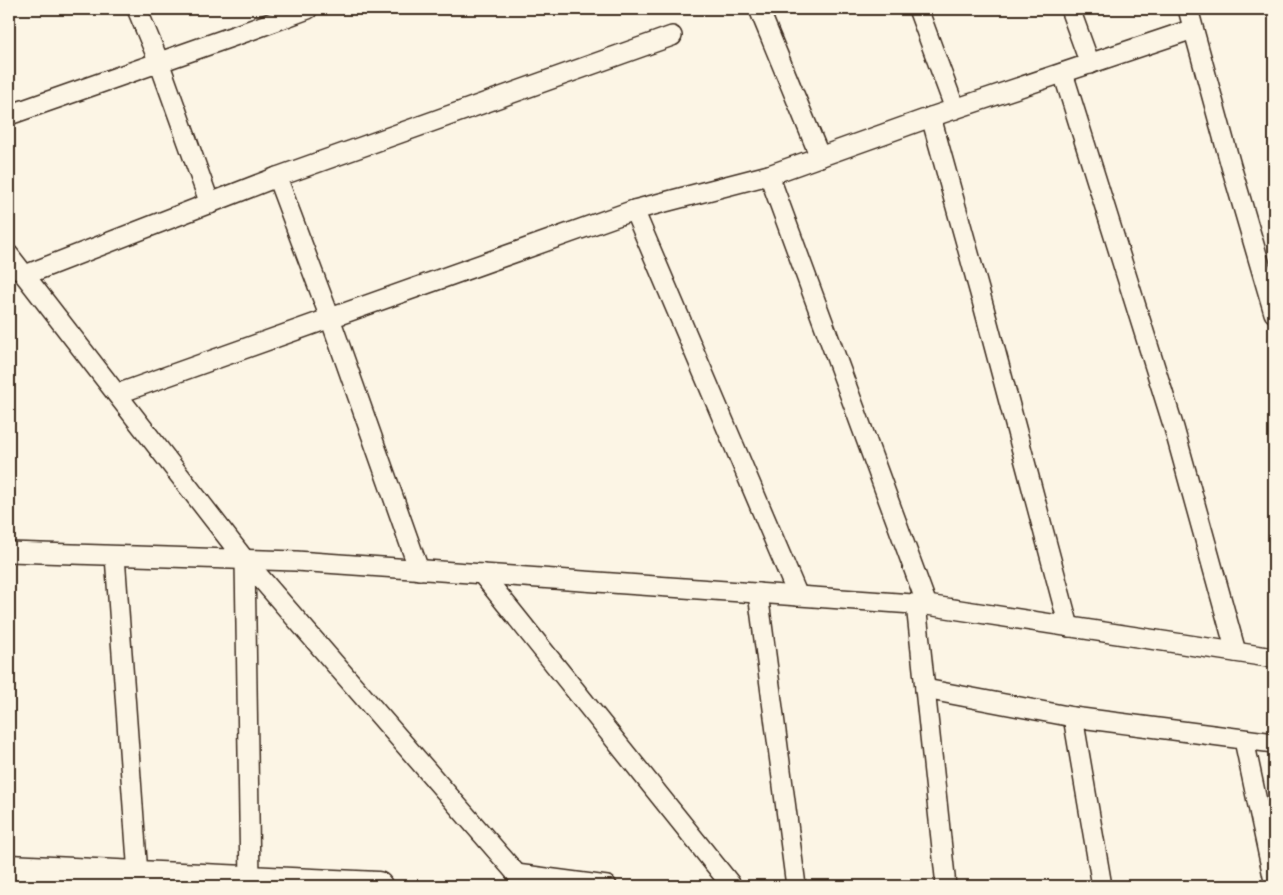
<svg xmlns="http://www.w3.org/2000/svg" width="1283" height="895" viewBox="0 0 1283 895" font-family="Sriracha,sans-serif">
	<rect width="100%" height="100%" fill="#fcf5e5"/>
	<filter id="ink" filterUnits="userSpaceOnUse"><feTurbulence type="fractalNoise" baseFrequency=".02" numOctaves="2"/><feDisplacementMap in="SourceGraphic" scale="10" xChannelSelector="R" yChannelSelector="G"/><feConvolveMatrix kernelMatrix="1 2 1 2 8 2 1 2 1" color-interpolation-filters="sRGB"/></filter>
	<g filter="url(#ink)">
		<g fill="none" stroke-linecap="round" stroke-linejoin="round">
			<defs>
				<g id="street">
					<polyline points="137,9 159,62 210,204"/>
					<polyline points="759,9 820,157"/>
					<polyline points="918,9 955,109"/>
					<polyline points="1070,9 1090,64"/>
					<polyline points="1188,9 1231,166 1274,313"/>
					<polyline points="1063,73 1174,428 1236,652"/>
					<polyline points="9,115 251,30 308,9"/>
					<polyline points="931,117 981,297 1069,627"/>
					<polyline points="769,175 927,605"/>
					<polyline points="277,177 330,318 419,570"/>
					<polyline points="634,210 798,596"/>
					<polyline points="9,255 245,560 527,886"/>
					<polyline points="25,275 277,177 672,36"/>
					<polyline points="117,394 634,210 769,175 931,117 1193,29"/>
					<polyline points="9,552 296,561 927,605 1274,658"/>
					<polyline points="115,556 138,875"/>
					<polyline points="245,560 250,880"/>
					<polyline points="482,574 732,886"/>
					<polyline points="758,593 796,886"/>
					<polyline points="916,604 946,886"/>
					<polyline points="925,689 1073,717 1274,743"/>
					<polyline points="1073,717 1102,886"/>
					<polyline points="1244,740 1274,881"/>
					<polyline points="516,874 607,886"/>
				</g>
				<polyline id="secondary" points="9,869 378,886"/>
			</defs>
			<!-- street casing -->
			<use href="#street" stroke="#3b2a1e" stroke-width="22"/>
			<!-- secondary casing -->
			<use href="#secondary" stroke="#3b2a1e" stroke-width="31"/>
			<!-- street -->
			<use href="#street" stroke="#fcf5e5" stroke-width="19"/>
			<!-- secondary -->
			<use href="#secondary" stroke="#fcf5e5" stroke-width="28"/>
		</g>
	</g>
	<!-- margin -->
	<rect width="1283" height="895" fill="none" stroke="#fcf5e5" stroke-width="30"/>
	<rect x="15" y="15" width="1253" height="865" fill="none" stroke="#3b2a1e" stroke-width="2" filter="url(#ink)"/>
</svg>
